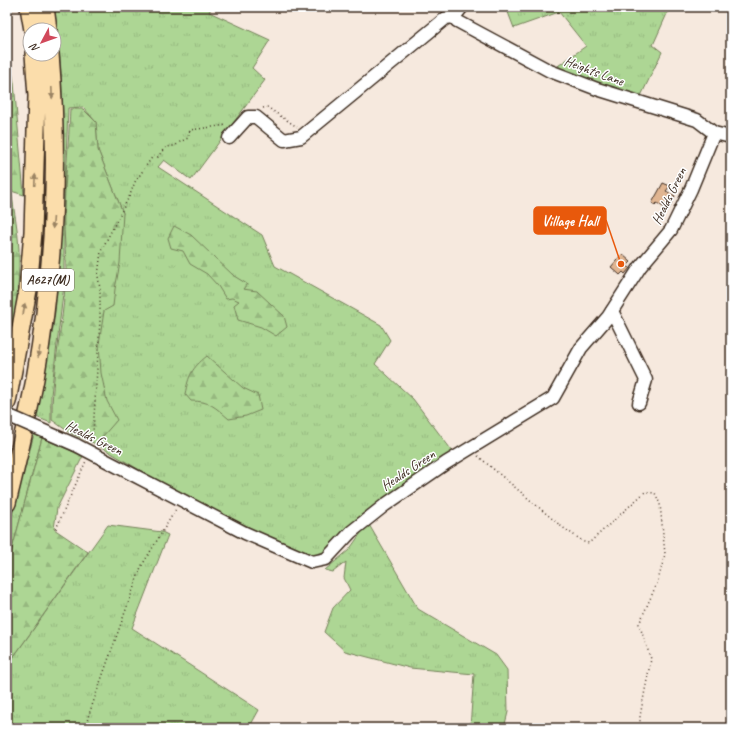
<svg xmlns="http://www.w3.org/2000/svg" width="738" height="735" viewBox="0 0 738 735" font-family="Caveat,sans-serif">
	<defs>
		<pattern id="grass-tufts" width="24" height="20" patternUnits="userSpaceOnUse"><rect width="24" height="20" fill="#add694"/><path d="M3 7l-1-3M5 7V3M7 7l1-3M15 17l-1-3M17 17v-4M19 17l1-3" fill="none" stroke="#96b87f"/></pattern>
		<pattern id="forest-firs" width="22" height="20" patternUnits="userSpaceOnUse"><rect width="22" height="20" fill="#add694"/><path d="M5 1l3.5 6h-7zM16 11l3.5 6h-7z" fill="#96b87f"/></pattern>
	</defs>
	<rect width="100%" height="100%" fill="#f6e9de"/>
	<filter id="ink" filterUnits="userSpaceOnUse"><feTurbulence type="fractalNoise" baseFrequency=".025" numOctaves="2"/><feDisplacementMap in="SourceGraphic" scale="8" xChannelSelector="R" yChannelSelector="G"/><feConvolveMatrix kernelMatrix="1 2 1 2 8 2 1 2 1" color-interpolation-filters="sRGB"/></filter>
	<g filter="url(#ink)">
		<!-- grass -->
		<g fill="url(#grass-tufts)" stroke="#748059">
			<path d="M54,7H212L209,12L270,40L252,68L265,80L191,180L164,160L158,167L262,235L275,266L381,325L390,340L375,364L413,399L453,452L406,482L358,519L324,552L313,556L296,550L185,497L96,444L95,321L123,213L98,150L96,122L83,107L68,108L64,209V285L51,395V423L36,417C41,387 48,357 53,327C58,292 59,257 61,222C64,151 65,77 54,7Z"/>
			<polygon points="506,7 670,7 653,45 662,52 640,98 555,68 586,46 559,12 514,28"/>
			<polygon points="34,434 42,438 7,568 7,534"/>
			<polygon points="368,523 418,609 496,655 507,670 508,712 504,728 470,728 474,674 410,668 345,651 324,632 333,608 350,590 344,578 346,562 333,572 325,570 349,550"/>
			<polygon points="108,525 162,532 168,535 132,628 259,710 249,728 7,728 7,666"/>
		</g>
		<!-- forest -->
		<g fill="url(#forest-firs)" stroke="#748059">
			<path d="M7,45H8L14,83L24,195L11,191C14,210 18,230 19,249C20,294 12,339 7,384Z"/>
			<path d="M70,109H83L96,122L98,150L123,213L120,263L115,289L113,306L104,311L99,344L101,373L107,401L117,420L96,444L70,433L52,420C51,375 62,332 65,287C68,262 63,237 64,212C65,177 69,143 70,109Z"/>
			<polygon points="174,226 191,235 234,276 247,284 243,289 257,291 284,316 287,327 276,336 261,327 238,320 234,305 239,301 232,298 226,299 218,286 207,274 190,264 183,251 171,248 168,238"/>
			<path d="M207,356L243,388L258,395L261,410L246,416L229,419C215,407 210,401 191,401L185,394C189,375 191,369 207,356Z"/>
			<polygon points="42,438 83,456 57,508 54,529 88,552 7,666 7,568"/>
		</g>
		<!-- building -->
		<g fill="#e0b591" stroke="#3b2a1e">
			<polygon points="663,183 670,186 666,191 675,196 668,210 657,203 655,205 652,203"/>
			<polygon points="622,254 631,262 627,266 630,268 625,274 623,272 620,275 611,267"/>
		</g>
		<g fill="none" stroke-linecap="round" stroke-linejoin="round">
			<defs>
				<g id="minor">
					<polyline points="454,17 457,21 550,71 597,89 697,120 714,133 731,137"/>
					<polyline points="454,17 462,7"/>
					<polyline points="229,138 248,117 256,117 284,140 301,137 446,18 454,17"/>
					<polyline points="612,311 646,380 639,403"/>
					<polyline points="76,445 245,533 312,562 326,559 351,532 385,505 446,463 553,398 581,348 608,317 640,267 671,230 691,189 714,133"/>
				</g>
				<g id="highway">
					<polyline points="29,7 33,30"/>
					<polyline points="45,7 48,30"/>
					<polyline points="7,402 28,290 33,232 37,96 34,54"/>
					<path d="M7,503C17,462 27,421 35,379C54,273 59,162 50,54"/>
				</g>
			</defs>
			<!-- minor casing -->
			<use href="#minor" stroke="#3b2a1e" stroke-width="15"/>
			<!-- highway casing -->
			<use href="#highway" stroke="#3b2a1e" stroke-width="20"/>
			<!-- path -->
			<g stroke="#3b2a1e" stroke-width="1.5" stroke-dasharray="1 3" stroke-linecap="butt">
				<polyline points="263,108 267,107 297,127"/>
				<path d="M90,441L93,433L100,320V289L98,276L101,251L130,195L135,182L153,156L158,157C163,149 166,146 175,146L180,142L188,138L190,130L227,125"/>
				<polyline points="478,456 562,527 584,542 589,543 645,492 655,493 660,504 665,554 658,581 639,624 651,659 640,716 640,728"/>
				<polyline points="56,529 86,461"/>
				<polyline points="86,728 88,717 141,567 176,509"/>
			</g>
			<!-- minor -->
			<use href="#minor" stroke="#fff" stroke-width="12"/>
			<!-- highway -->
			<use href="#highway" stroke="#fbddab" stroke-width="17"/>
			<defs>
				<polyline id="minor-bridge" points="7,415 76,445"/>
			</defs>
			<!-- minor-bridge casing -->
			<use href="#minor-bridge" stroke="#3b2a1e" stroke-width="15" stroke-linecap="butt"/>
			<!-- minor-bridge -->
			<use href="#minor-bridge" stroke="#fff" stroke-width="12"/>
		</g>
		<!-- one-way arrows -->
		<defs><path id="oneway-solid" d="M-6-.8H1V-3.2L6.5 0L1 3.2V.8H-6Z"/></defs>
		<g fill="#9b8464">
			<use href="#oneway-solid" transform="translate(52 93) rotate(88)"/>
			<use href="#oneway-solid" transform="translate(35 180) rotate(-87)"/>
			<use href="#oneway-solid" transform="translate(53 223) rotate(94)"/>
			<use href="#oneway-solid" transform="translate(24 309) rotate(-80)"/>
			<use href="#oneway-solid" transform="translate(39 352) rotate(99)"/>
		</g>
	</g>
	<g text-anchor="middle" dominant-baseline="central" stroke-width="3" stroke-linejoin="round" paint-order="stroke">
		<!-- shield labels -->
		<rect fill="#fff" stroke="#766a62" stroke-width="1" x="22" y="269" width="52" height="22" rx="3"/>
		<g font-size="13" font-weight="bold" fill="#3b2a1e">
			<text x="48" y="280">A627(M)</text>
		</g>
		<!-- street labels -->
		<g font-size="14" fill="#3b2a1e" stroke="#fff">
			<text transform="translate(594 71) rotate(20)">Heights Lane</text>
			<text transform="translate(669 196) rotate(-64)">Healds Green</text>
			<text transform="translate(94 438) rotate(26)">Healds Green</text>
			<text transform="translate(408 470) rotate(-34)">Healds Green</text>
		</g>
	</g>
	<!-- callouts -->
	<path fill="none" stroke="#e8590c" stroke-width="1.5" d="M621 264L606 220"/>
	<circle fill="#e8590c" stroke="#fff" stroke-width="1.5" cx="621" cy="264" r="4"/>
	<rect fill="#e8590c" stroke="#e8590c" stroke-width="1.5" x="534" y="207" width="72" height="27" rx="4"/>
	<g font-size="15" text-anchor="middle" font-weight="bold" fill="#fff">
		<text x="570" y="226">Village Hall</text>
	</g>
	<!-- margin -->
	<rect width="738" height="735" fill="none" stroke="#fff" stroke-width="24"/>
	<rect x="12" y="12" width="714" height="711" fill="none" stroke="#3b2a1e" stroke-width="1.5" filter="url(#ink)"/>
	<!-- north arrow -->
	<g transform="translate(42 42) rotate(229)"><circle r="19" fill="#ffffff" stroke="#b1aaa5"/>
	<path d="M0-3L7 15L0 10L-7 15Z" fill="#d1495b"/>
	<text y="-6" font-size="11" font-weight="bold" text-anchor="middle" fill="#3b2a1e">N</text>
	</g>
</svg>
